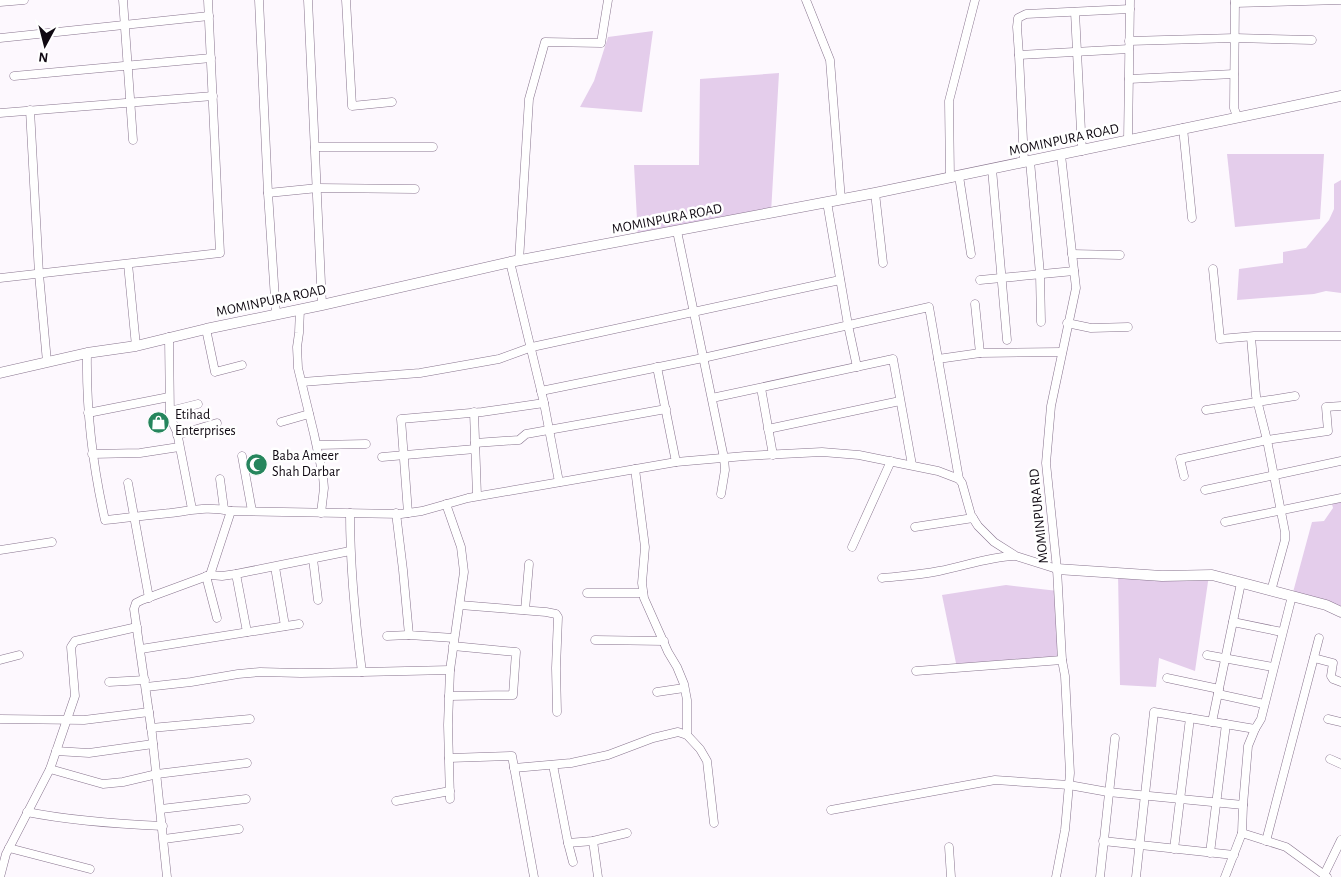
<svg xmlns="http://www.w3.org/2000/svg" width="1341" height="877" viewBox="0 0 1341 877" font-family="'Alegreya Sans',sans-serif">
	<rect width="100%" height="100%" fill="#fdf8fe"/>
	<!-- green -->
	<g fill="#e4cdeb">
		<polygon points="653,31 642,112 580,107 594,81 608,37"/>
		<polygon points="779,73 771,213 638,238 634,165 699,165 700,79"/>
		<polygon points="1227,154 1324,154 1320,219 1235,227"/>
		<polygon points="1341,180 1341,293 1326,291 1314,294 1237,300 1239,269 1283,263 1283,252 1306,248 1329,220 1334,209 1334,184"/>
		<polygon points="1341,498 1341,612 1292,596 1312,522 1324,521 1333,508 1331,500"/>
		<polygon points="1118,573 1209,575 1195,671 1159,658 1156,687 1120,685"/>
		<polygon points="1006,585 1058,591 1062,660 957,668 942,595"/>
	</g>
	<g fill="none" stroke-linecap="round" stroke-linejoin="round">
		<defs>
			<g id="street">
				<polyline points="123,0 133,140"/>
				<polyline points="259,0 268,193 276,314"/>
				<polyline points="308,0 322,305"/>
				<polyline points="346,0 352,106 392,102"/>
				<polyline points="806,0 830,60 841,200"/>
				<polyline points="1235,0 1234,108 1237,116"/>
				<polyline points="0,2 24,0"/>
				<polyline points="1235,3 1341,0"/>
				<polyline points="1075,12 1082,151"/>
				<polyline points="0,38 209,16"/>
				<polyline points="1129,41 1235,38 1312,40"/>
				<polyline points="1019,55 1129,49"/>
				<polyline points="14,76 211,58"/>
				<polyline points="1129,79 1234,74"/>
				<polyline points="30,110 39,274 47,362"/>
				<polyline points="0,113 213,96"/>
				<polyline points="1183,128 1192,218"/>
				<polyline points="1128,141 1130,0"/>
				<polyline points="315,147 433,147"/>
				<polyline points="1030,161 1040,274 1041,322"/>
				<polyline points="1024,162 1019,55 1017,27 1018,18 1026,14 1130,9"/>
				<polyline points="992,169 1007,340"/>
				<polyline points="959,176 971,254"/>
				<polyline points="950,178 949,101 975,0"/>
				<polyline points="268,193 318,188 415,189"/>
				<polyline points="875,193 883,263"/>
				<polyline points="827,202 848,325 857,367"/>
				<polyline points="677,231 724,458 725,470 721,494"/>
				<polyline points="1072,254 1120,255"/>
				<polyline points="519,261 529,99 545,42 601,43 608,0"/>
				<polyline points="510,262 544,403 559,482"/>
				<polyline points="128,264 136,346"/>
				<polyline points="1213,269 1220,339 1254,336 1341,336"/>
				<polyline points="0,278 220,253 208,0"/>
				<polyline points="980,280 1074,271"/>
				<polyline points="975,304 980,353"/>
				<polyline points="300,309 299,333 297,347 298,368 314,434 323,476 324,488 321,513"/>
				<polyline points="1067,323 1091,328 1128,327"/>
				<polyline points="206,329 215,372 242,365"/>
				<polyline points="169,337 170,417 177,432 192,509"/>
				<polyline points="1251,337 1256,396 1267,440 1285,532 1285,540 1271,591"/>
				<path d="M87,353C86,412 92,463 105,520C126,518 148,515 170,513C195,510 205,506 231,511"/>
				<polyline points="938,359 980,353 1062,352"/>
				<polyline points="657,367 676,462"/>
				<polyline points="302,382 420,373 499,359 532,347 840,280"/>
				<polyline points="761,388 773,455"/>
				<polyline points="541,391 703,358 929,307 959,479"/>
				<polyline points="712,398 893,359 912,465"/>
				<polyline points="1206,410 1295,396"/>
				<polyline points="170,411 198,404"/>
				<polyline points="474,412 477,496"/>
				<polyline points="88,413 169,397"/>
				<polyline points="281,422 309,414"/>
				<polyline points="768,429 900,401"/>
				<polyline points="177,435 217,423"/>
				<polyline points="475,443 519,440 526,434 666,409"/>
				<polyline points="317,445 366,444"/>
				<polyline points="92,454 140,453 179,447"/>
				<polyline points="242,456 252,511"/>
				<polyline points="382,457 475,449"/>
				<polyline points="635,469 645,547 642,583 644,598 668,652 677,667 684,684 687,700 687,735 700,749 707,761 714,823"/>
				<polyline points="1184,476 1180,459 1267,440 1328,431 1326,407 1341,406"/>
				<polyline points="220,479 224,509"/>
				<polyline points="128,483 149,598"/>
				<polyline points="1205,490 1341,461"/>
				<polyline points="446,504 461,547 464,572 450,670 448,725 450,799"/>
				<path d="M350,513C350,566 355,619 362,672L450,670"/>
				<polyline points="396,513 403,570 409,635 454,638"/>
				<polyline points="408,513 401,419 482,412 544,403"/>
				<polyline points="1225,522 1341,498"/>
				<polyline points="915,527 973,518"/>
				<polyline points="852,547 891,461"/>
				<polyline points="0,550 52,542"/>
				<polyline points="313,559 318,600"/>
				<polyline points="275,567 285,626"/>
				<polyline points="236,574 247,632"/>
				<polyline points="210,575 222,576 236,574 350,551"/>
				<polyline points="206,576 217,618"/>
				<path d="M882,578C901,576 920,575 939,571C965,566 988,557 1014,556"/>
				<polyline points="587,593 643,593"/>
				<polyline points="460,605 546,612 556,614 558,617 556,668 557,712"/>
				<polyline points="525,610 529,564"/>
				<polyline points="1233,622 1282,632"/>
				<polyline points="387,636 409,635"/>
				<polyline points="595,640 664,641"/>
				<polyline points="141,649 299,624"/>
				<polyline points="1207,655 1273,667"/>
				<polyline points="1314,658 1333,663 1331,676 1333,679 1341,682"/>
				<polyline points="0,660 19,655"/>
				<polyline points="916,671 1062,660"/>
				<polyline points="1167,678 1219,689"/>
				<polyline points="109,682 145,680"/>
				<polyline points="146,687 191,682 238,674 260,672 301,673 362,672"/>
				<polyline points="657,692 684,688"/>
				<polyline points="1218,694 1264,704"/>
				<polyline points="449,696 513,695 516,652 453,646"/>
				<polyline points="0,719 84,720 149,712"/>
				<polyline points="1328,719 1341,722"/>
				<polyline points="1212,722 1241,583"/>
				<polyline points="151,728 250,719"/>
				<polyline points="1255,729 1261,719 1292,596"/>
				<polyline points="56,751 89,753 153,744"/>
				<polyline points="449,758 512,756 534,877"/>
				<polyline points="1330,759 1341,764"/>
				<polyline points="553,765 568,843 573,862"/>
				<polyline points="514,768 571,763 608,755 653,738 678,732 687,735"/>
				<polyline points="50,769 103,784 123,782 157,774 247,763"/>
				<polyline points="396,801 450,791"/>
				<polyline points="161,809 246,799"/>
				<polyline points="831,810 995,780 1069,785 1108,792 1243,805 1242,833 1286,847 1327,877"/>
				<path d="M27,812C72,821 117,824 163,826"/>
				<polyline points="164,839 239,829"/>
				<polyline points="593,841 598,877"/>
				<polyline points="1103,841 1234,855"/>
				<polyline points="1266,841 1319,638"/>
				<polyline points="568,843 593,841 627,833"/>
				<polyline points="949,847 951,877"/>
				<polyline points="9,848 90,869"/>
				<polyline points="1174,849 1190,718"/>
				<polyline points="1210,853 1226,724"/>
				<polyline points="1324,875 1341,840"/>
				<polyline points="0,877 6,854 50,769 75,696 71,647 75,641 137,627"/>
				<polyline points="167,877 152,734 134,609 136,603 142,600 210,575 231,511 401,514 422,511 468,498 676,462 745,456 822,452 859,455 938,471 959,479 962,483 971,515 978,526 994,542 1016,556 1057,569"/>
				<polyline points="1056,877 1065,830 1070,773 1065,676 1062,660 1057,569 1046,463 1051,406 1076,288 1061,155"/>
				<polyline points="1100,877 1115,738"/>
				<polyline points="1136,877 1154,712 1255,729 1248,746 1243,805"/>
				<polyline points="1225,877 1242,833"/>
			</g>
			<g id="secondary">
				<polyline points="0,373 87,353 136,346 206,329 322,305 510,262 875,193 1341,96"/>
				<polyline points="1057,569 1162,576 1212,575 1326,605 1341,612"/>
			</g>
		</defs>
		<!-- street casing -->
		<use href="#street" stroke="#88748e" stroke-width="9"/>
		<!-- secondary casing -->
		<use href="#secondary" stroke="#88748e" stroke-width="11"/>
		<!-- street -->
		<use href="#street" stroke="#fff" stroke-width="8"/>
		<!-- secondary -->
		<use href="#secondary" stroke="#fff" stroke-width="10"/>
	</g>
	<!-- icons -->
	<defs>
		<symbol id="shop-disc" viewBox="-11 -11 22 22"><circle r="9.5" fill="#26855d" stroke="#fff"/><path d="M-5-2.5h2.3a2.7 3.5 0 0 1 5.4 0H5L5.5 6h-11ZM-1.5-2.5h3a1.5 2.3 0 0 0-3 0Z" fill="#fff"/></symbol>
		<symbol id="mosque-disc" viewBox="-11 -11 22 22"><circle r="9.5" fill="#26855d" stroke="#fff"/><path d="M3.5-4.9A6 6 0 1 0 3.5 4.9A5 5 0 1 1 3.5-4.9Z" fill="#fff"/></symbol>
	</defs>
	<g fill-rule="evenodd">
		<use href="#shop-disc" x="146" y="410" width="25" height="25"/>
		<use href="#mosque-disc" x="244" y="452" width="25" height="25"/>
	</g>
	<g text-anchor="middle" dominant-baseline="central" stroke-width="5" stroke-linejoin="round" paint-order="stroke">
		<!-- street labels -->
		<g font-size="14" fill="#100912" stroke="#fff">
			<text transform="translate(1064 140) rotate(-12)">MOMINPURA ROAD</text>
			<text transform="translate(667 219) rotate(-11)">MOMINPURA ROAD</text>
			<text transform="translate(271 301) rotate(-12)">MOMINPURA ROAD</text>
			<text transform="translate(1039 516) rotate(-96)">MOMINPURA RD</text>
		</g>
		<!-- poi labels -->
		<g font-size="14" fill="#100912" stroke="#fff" text-anchor="start">
			<text x="175" y="415">Etihad<tspan x="175" dy="16">Enterprises</tspan></text>
			<text x="272" y="456">Baba Ameer<tspan x="272" dy="16">Shah Darbar</tspan></text>
		</g>
	</g>
	<!-- north arrow -->
	<g transform="translate(45 45) rotate(187)" stroke="#ffffff" stroke-width="4" paint-order="stroke">
	<path d="M0-4L9 19L0 12L-9 19Z" fill="#100912"/>
	<text y="-8" font-size="14" font-weight="bold" text-anchor="middle" fill="#100912">N</text>
	</g>
</svg>
